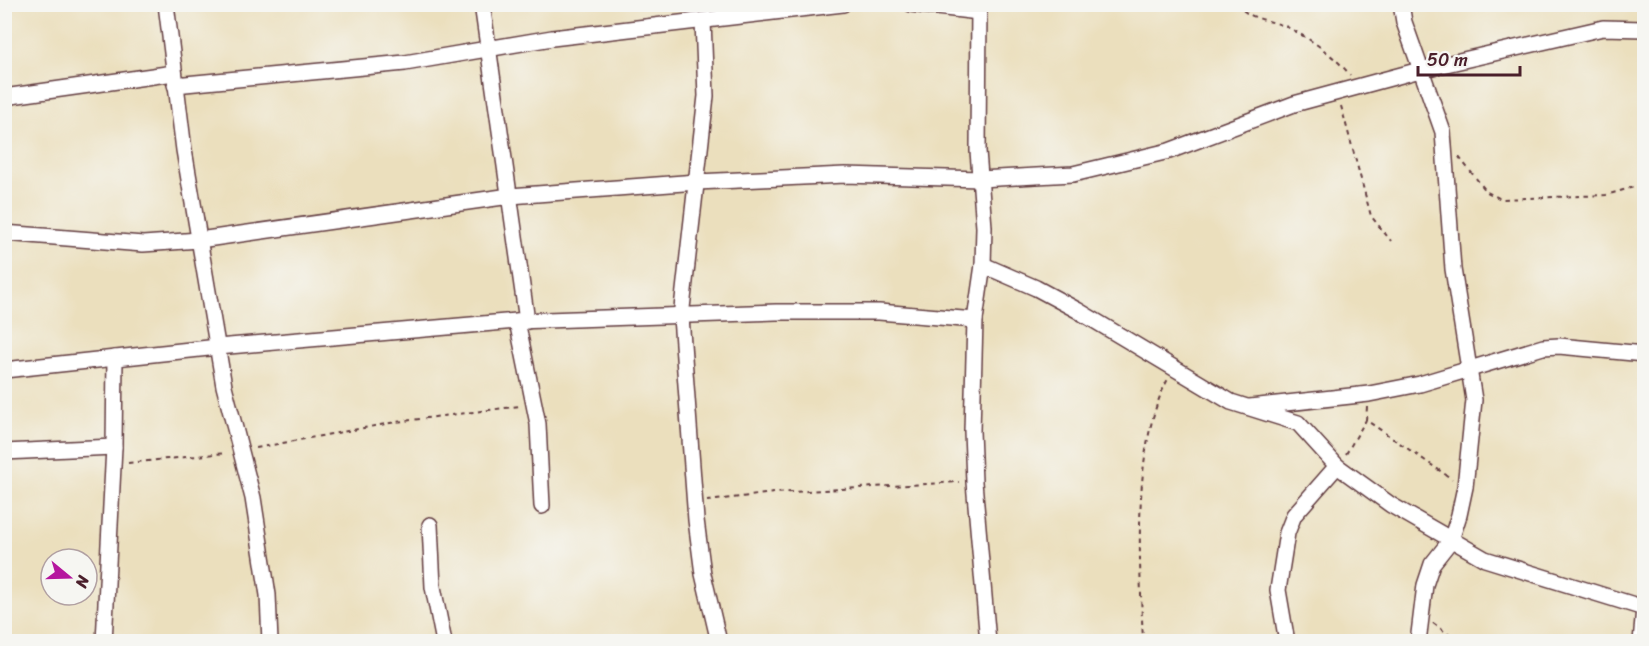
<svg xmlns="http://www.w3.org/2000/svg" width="1649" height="646" viewBox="0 0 1649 646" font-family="Sriracha,sans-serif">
	<rect width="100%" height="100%" fill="#f6f6f2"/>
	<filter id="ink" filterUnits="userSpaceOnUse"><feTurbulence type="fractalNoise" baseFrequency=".0167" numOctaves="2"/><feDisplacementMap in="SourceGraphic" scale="12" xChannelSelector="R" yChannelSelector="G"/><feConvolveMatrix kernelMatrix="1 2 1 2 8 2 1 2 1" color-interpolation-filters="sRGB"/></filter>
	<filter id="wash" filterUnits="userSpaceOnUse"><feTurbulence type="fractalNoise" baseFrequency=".008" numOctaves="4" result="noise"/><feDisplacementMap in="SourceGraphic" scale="24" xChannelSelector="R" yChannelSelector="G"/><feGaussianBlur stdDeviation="1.35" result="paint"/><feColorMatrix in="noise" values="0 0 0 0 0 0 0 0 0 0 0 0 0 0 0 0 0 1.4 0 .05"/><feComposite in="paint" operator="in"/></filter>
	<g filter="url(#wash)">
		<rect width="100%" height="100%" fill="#ebdfbd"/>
	</g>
	<g filter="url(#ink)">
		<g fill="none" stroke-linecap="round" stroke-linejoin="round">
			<defs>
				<g id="minor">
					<polyline points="166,4 184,150 224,386 253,498 268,595 270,642"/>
					<polyline points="482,4 527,321"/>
					<polyline points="911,4 979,12"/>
					<polyline points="979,4 978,151 984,227 983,265 975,320 972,431 974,482 988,642"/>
					<polyline points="1401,4 1404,22 1443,132 1453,269 1474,400 1465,487 1459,515 1451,540 1432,564 1425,585 1418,642"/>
					<polyline points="703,21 706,96 681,317 696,520 703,574 719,642"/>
					<polyline points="175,85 405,63 552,38 843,4"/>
					<polyline points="4,97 174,73"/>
					<polyline points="4,233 143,244 199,240 510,196 697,182 845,175 980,179 1073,174 1169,151 1294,104 1420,70 1603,28 1644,29"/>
					<polyline points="983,265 1036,288 1077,310 1231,402 1298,423 1337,466 1391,505 1485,559 1644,608"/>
					<polyline points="517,321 538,424 542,506"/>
					<polyline points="4,370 218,347 517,321 776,312 879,312 975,320"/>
					<polyline points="1250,407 1369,394 1420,384 1543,347 1559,346 1644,354"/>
					<polyline points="4,452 114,447"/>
					<polyline points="430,525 433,587 444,642"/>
					<polyline points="104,642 114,447 115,358"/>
					<polyline points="1287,642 1278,590 1287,533 1294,515 1337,466"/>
					<polyline points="1641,642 1644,608"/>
				</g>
			</defs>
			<!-- minor casing -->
			<use href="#minor" stroke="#623c41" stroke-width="18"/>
			<!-- path -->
			<g stroke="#623c41" stroke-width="2" stroke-dasharray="4.5 4.5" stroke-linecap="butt">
				<path d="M1237,4C1247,19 1271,20 1287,27C1308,37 1335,56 1350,75"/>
				<polyline points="1341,106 1371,216 1391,241"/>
				<polyline points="1459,157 1487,192 1501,199 1606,195 1644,184"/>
				<polyline points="1367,407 1366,420 1452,479"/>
				<polyline points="256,448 396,422 520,406"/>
				<polyline points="1346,454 1366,420"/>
				<polyline points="128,463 226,453"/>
				<polyline points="707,501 774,493 959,482"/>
				<polyline points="1433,623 1459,642"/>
				<path d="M1143,642C1140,565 1131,448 1168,379"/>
			</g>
			<!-- minor -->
			<use href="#minor" stroke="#fff" stroke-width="15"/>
		</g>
	</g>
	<!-- margin -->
	<rect width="1649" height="646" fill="none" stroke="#f6f6f2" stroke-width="24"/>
	<!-- north arrow -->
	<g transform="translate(69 577) rotate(109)"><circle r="28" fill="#f6f6f2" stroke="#b1a0a2" stroke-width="1.5"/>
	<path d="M0-4.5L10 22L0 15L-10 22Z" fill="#b5179e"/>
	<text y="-9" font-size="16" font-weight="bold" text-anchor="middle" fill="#4a1f2b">N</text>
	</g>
	<!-- scale -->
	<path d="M1418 66v9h102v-9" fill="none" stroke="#4a1f2b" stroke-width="3"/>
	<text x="1427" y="66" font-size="18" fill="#4a1f2b" stroke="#f6f6f2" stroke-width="4.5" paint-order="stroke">50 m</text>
</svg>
